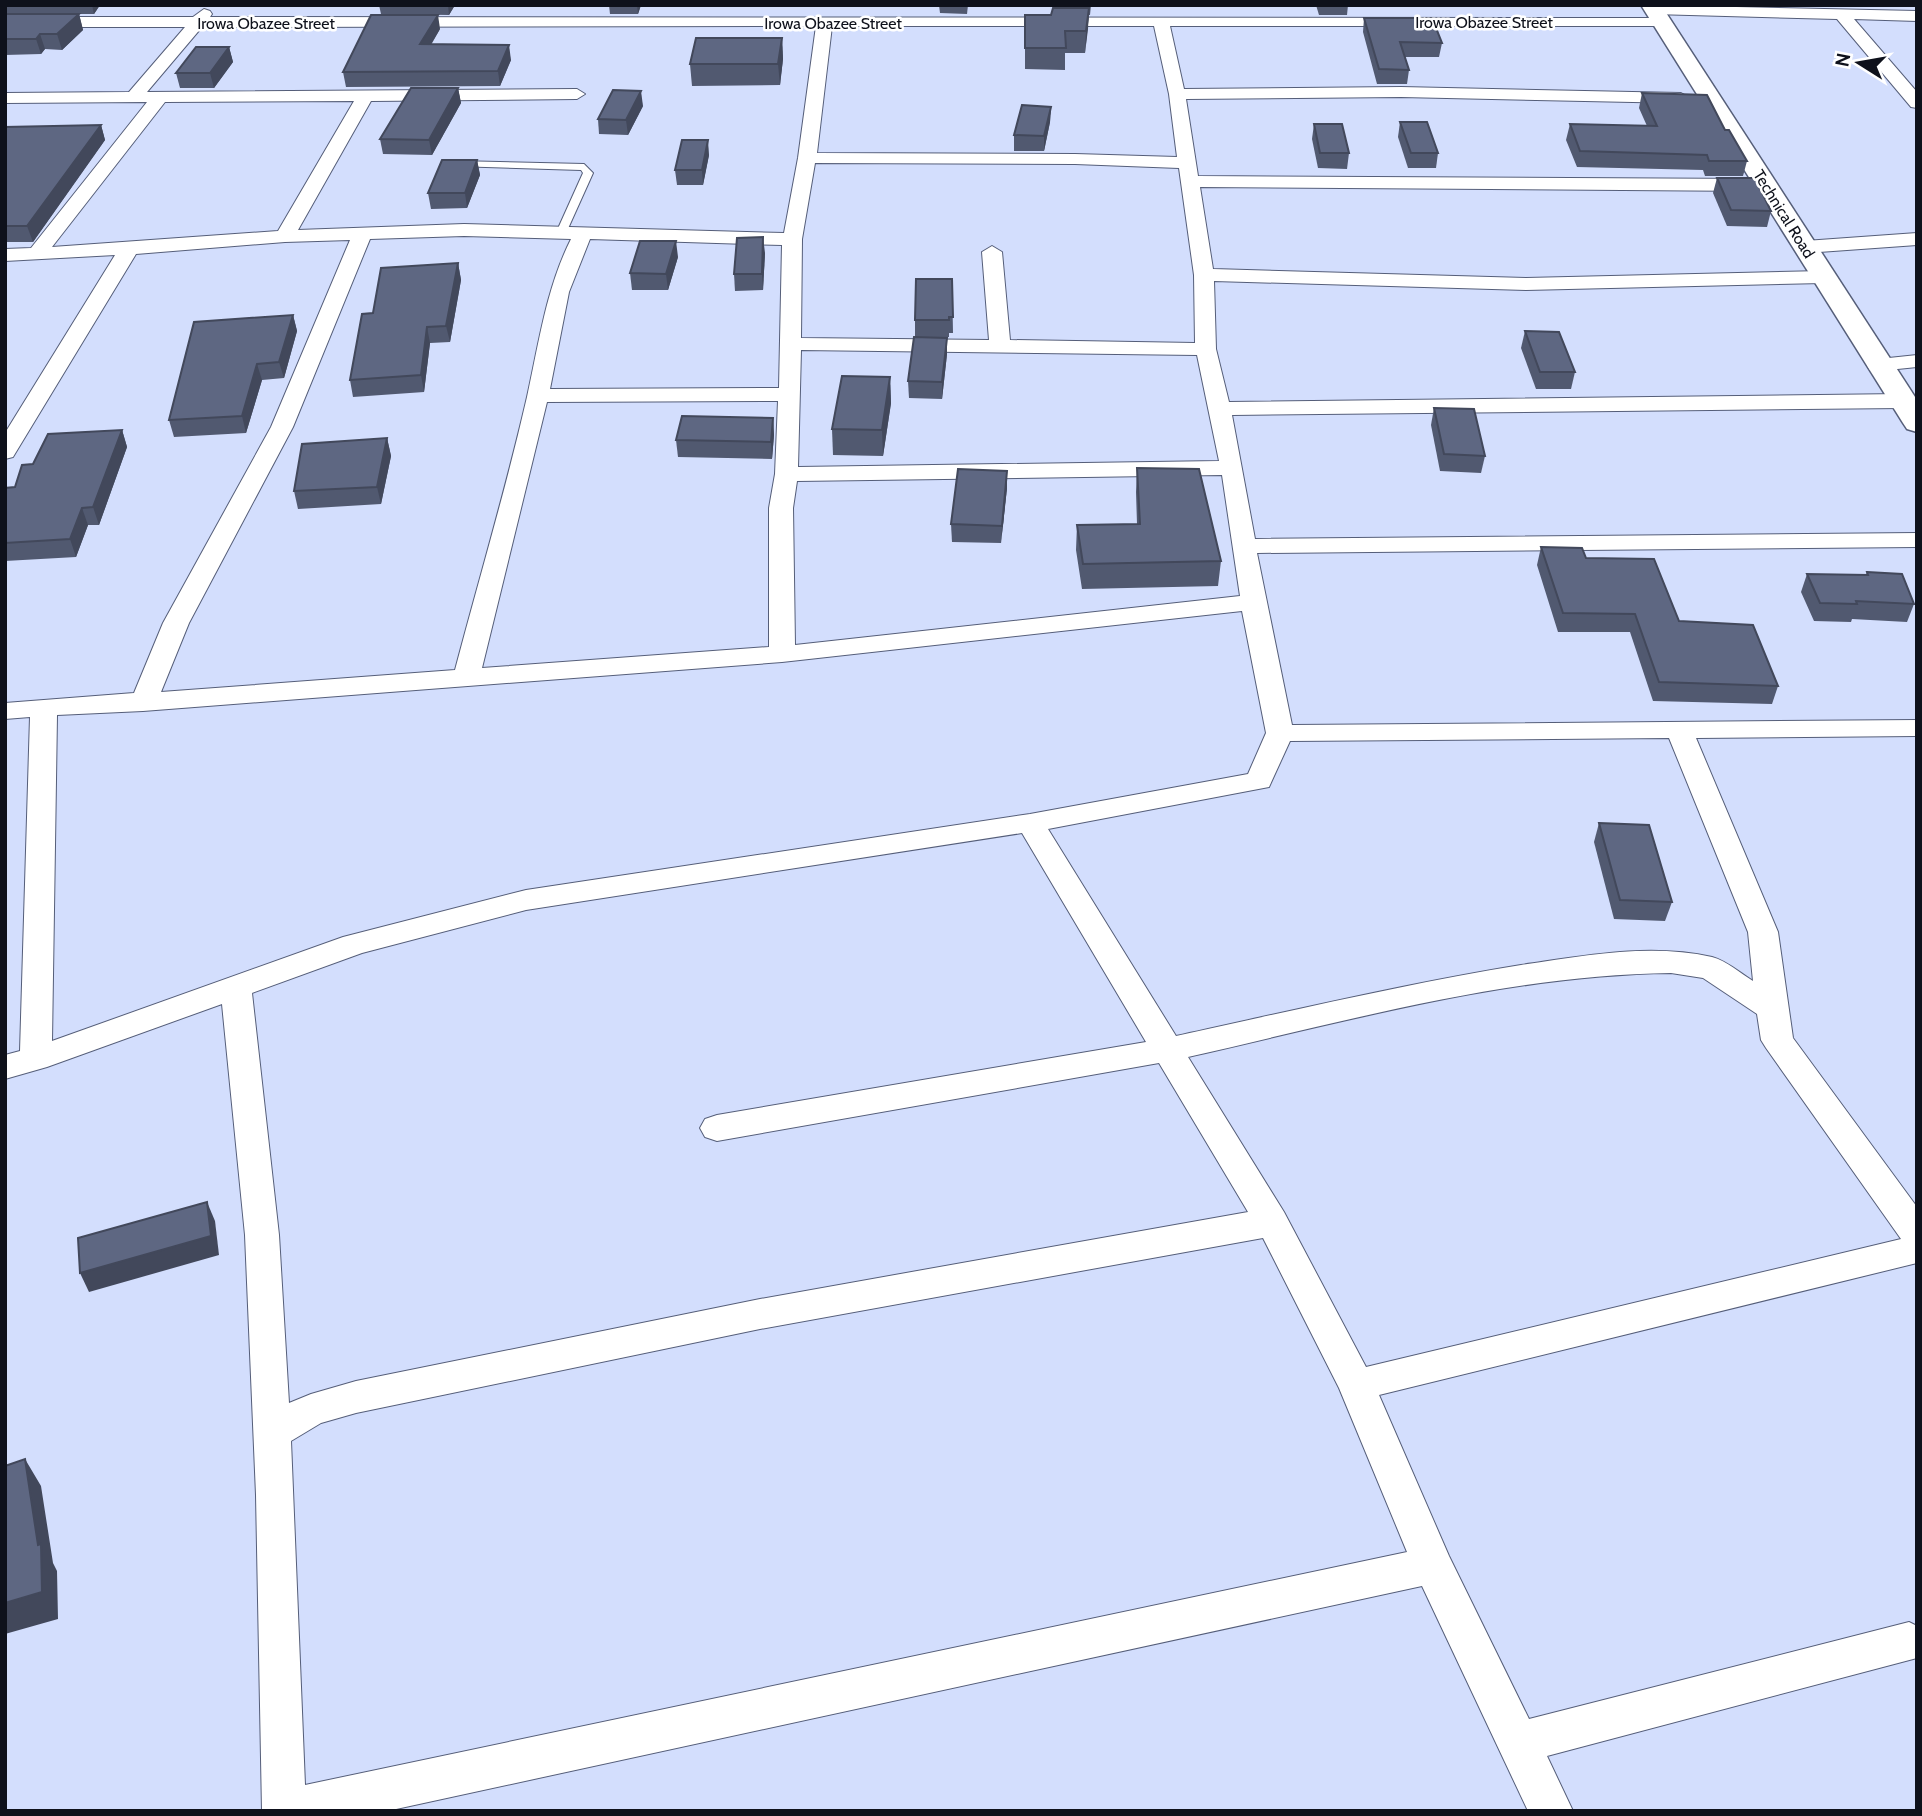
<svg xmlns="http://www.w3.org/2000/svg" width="1922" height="1816" viewBox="0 0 1922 1816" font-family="Cabin,sans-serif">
	<rect width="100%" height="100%" fill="#d3defd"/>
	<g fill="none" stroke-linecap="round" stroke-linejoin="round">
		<defs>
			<polygon id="service" points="456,161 584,164 593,173 566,233 561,236 556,233 583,173 581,170 453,166 451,164"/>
			<g id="minor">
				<polygon points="1649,5 1917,11 1917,21 1854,19 1917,92 1917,108 1911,107 1837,19 1653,14 1645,9"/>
				<path d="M204,9L210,11L212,14L210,17L1666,18L1668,21L1666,24L1660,26H1170L1184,89L1401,87L1681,93L1690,98L1681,103L1401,97L1186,99L1198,176L1755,179L1764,185L1755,191L1200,187L1213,269L1526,278L1823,271L1830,273L1833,277L1830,281L1823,283L1526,290L1214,281L1216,349L1229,402L1902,394L1910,396L1913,401L1910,406L1902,408L1232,415L1255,539L1917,533V547L1257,553L1292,725L1917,720V736L1696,738L1778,932L1793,1038L1917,1207V1263L1379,1395L1449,1556L1529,1719L1909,1622L1917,1626V1658L1547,1756L1573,1811H1528L1422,1586L387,1811H262L256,1495L245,1235L222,1004L47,1067L5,1079V1055L20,1051L30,717L5,719V703L134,693L163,623L271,427L350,240L285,242L136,254L16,452L13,457L5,459V433L115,255L5,261V249L31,248L147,102L5,103V93L129,92L185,27H5V17H193ZM816,26L798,158L784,233L464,224L298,230L371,101L577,99L585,94L577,89L147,92L202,27ZM832,26H1154L1169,94L1177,157L1075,154L817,153ZM354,101L278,231L52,247L165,102ZM815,163L1075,164L1179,168L1194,275L1195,343L1010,340L1002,252L992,246L982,252L989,340L801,338L802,239ZM464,236L571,239C546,289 539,343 527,397C506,489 479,579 455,670L161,692L189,623L293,427L370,239ZM590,239L782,245L779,388L550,389L569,292ZM801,350L1197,355L1219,461L798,467ZM778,401L775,474L769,508V647L482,668L547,402ZM1222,475L1240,596L795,645L793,508L797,481ZM1242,611L1266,733L1248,774L1030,814L526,890L343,937L52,1041L57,715L143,711L782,662ZM1669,738L1748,932L1753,981C1740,973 1727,961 1712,957C1649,943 1584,956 1521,965C1405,984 1291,1011 1176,1036L1048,829L1269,787L1290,741ZM1022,833L1146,1042L717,1115L705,1119L700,1128L705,1137L717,1141L1159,1063L1248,1212L760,1299L356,1381L311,1394L289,1403L279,1235L252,993L362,953L526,910ZM1671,973L1703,978L1757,1014L1761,1040L1766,1048L1901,1239L1366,1367L1284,1212L1188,1057C1347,1021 1508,975 1671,973ZM1263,1238L1339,1388L1407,1552L305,1785L291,1441L321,1423L356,1413L760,1329Z"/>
				<polygon points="1917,233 1917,245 1805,253 1795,247 1805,241"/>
				<polygon points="1917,355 1917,367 1878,371 1870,370 1867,365 1870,360"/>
			</g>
			<polygon id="tertiary" points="1641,5 1661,5 1917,400 1917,432 1907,429 1903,423"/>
		</defs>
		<!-- service casing -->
		<use href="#service" stroke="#555e79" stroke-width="2"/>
		<!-- minor casing -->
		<use href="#minor" stroke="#555e79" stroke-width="2"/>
		<!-- tertiary casing -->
		<use href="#tertiary" stroke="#555e79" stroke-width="3"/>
		<!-- service -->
		<use href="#service" fill="#fff" fill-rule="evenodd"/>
		<!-- minor -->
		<use href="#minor" fill="#fff" fill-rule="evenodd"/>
		<!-- tertiary -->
		<use href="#tertiary" fill="#fff" fill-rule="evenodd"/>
	</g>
	<!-- wall -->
	<g fill="#515970">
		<polygon points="5,5 100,5 94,14 79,14 83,30 62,50 45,49 41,54 5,55"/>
		<polygon points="379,5 455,5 449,15 381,14"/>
		<polygon points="609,5 641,5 638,14 610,14"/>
		<polygon points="939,5 968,5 967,14 940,13"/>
		<polygon points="1055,5 1091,5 1090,15 1089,15 1085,53 1065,53 1065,70 1025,69 1025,15 1051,15"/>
		<polygon points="1316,5 1348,5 1347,15 1319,15"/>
		<polygon points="1364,18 1442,43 1439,57 1405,57 1409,70 1407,84 1377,84 1363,32"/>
		<polygon points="440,29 431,45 511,60 500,86 346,87 343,72"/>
		<polygon points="782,38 783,59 780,85 692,86 690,64"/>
		<polygon points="229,47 233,62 214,88 180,88 176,73"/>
		<polygon points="458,88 461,103 432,155 383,154 380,139"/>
		<polygon points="1642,93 1725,130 1747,161 1743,176 1705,176 1703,170 1577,167 1566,140 1570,124 1647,126 1639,108"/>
		<polygon points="643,106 628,135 599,134 598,119"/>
		<polygon points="1051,107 1050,122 1044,151 1014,151 1014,135"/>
		<polygon points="1400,122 1438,153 1436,168 1408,168 1398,137"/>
		<polygon points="1314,124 1349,153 1347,169 1318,168 1312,139"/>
		<polygon points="101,125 105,140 33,242 5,242 5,127"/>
		<polygon points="709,155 703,185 677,185 675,170"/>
		<polygon points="477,160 480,175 467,208 431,209 428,193"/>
		<polygon points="1717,178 1771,211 1767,227 1727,226 1713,193"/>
		<polygon points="765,253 763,290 735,291 734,274"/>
		<polygon points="678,257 668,290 632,290 630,273"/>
		<polygon points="458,263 461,280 450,342 430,343 424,392 353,397 350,380 373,313"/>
		<polygon points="952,279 953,333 949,333 949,337 915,337 915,320"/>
		<polygon points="293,315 297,331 284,378 262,380 246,433 174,437 169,420"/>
		<polygon points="1525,331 1575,372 1571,389 1536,389 1521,348"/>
		<polygon points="947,338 947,354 942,399 909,398 908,381"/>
		<polygon points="890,377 891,403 883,456 833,455 832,429"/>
		<polygon points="1434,408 1485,456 1481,473 1440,471 1431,425"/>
		<polygon points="773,418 774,435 772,459 678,457 676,440"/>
		<polygon points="122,430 127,447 99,525 88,525 76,557 5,561 5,488 15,487"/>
		<polygon points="387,438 391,456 381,504 298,509 294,491"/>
		<polygon points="1137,468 1221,561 1218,586 1082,589 1076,550 1077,525 1137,524 1136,492"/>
		<polygon points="1007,471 1007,488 1001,543 952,542 951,524"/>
		<polygon points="1541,547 1679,621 1778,686 1772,704 1653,701 1630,632 1558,632 1537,565"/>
		<polygon points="1867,572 1914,604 1907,622 1852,619 1851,622 1814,621 1801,592 1807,574 1866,575"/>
		<polygon points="1599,823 1672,902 1665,921 1614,919 1594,842"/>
	</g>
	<!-- shaded-wall -->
	<g fill="#42485b">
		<polygon points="92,5 100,5 94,14"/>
		<polygon points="448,5 455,5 449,15"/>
		<polygon points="637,5 641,5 638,14"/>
		<polygon points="1089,8 1088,29 1085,53 1086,31"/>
		<polygon points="79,14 83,30 62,50 57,34"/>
		<polygon points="438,15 440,29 422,59 420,44"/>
		<polygon points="40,34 45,49 41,54 36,39"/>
		<polygon points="782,38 783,59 780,85 778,64"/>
		<polygon points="509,45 511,60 500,86 498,71"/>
		<polygon points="229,47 233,62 214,88 210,73"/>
		<polygon points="458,88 461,103 432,155 429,140"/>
		<polygon points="641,91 643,106 628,135 626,120"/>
		<polygon points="1051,107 1050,122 1044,151 1044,136"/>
		<polygon points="101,125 105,140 33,242 27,226"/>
		<polygon points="708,140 709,155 703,185 702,170"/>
		<polygon points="477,160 480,175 467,208 465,193"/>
		<polygon points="763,237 765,253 763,290 762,274"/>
		<polygon points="676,241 678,257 668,290 666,274"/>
		<polygon points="458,263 461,280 450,342 446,326"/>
		<polygon points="293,315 297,331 284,378 279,362"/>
		<polygon points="427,327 430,343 424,392 421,375"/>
		<polygon points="947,338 947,354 942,399 942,382"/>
		<polygon points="257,364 262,380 246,433 242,416"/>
		<polygon points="890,377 891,403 883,456 882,430"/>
		<polygon points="773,418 774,435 772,459 771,442"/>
		<polygon points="122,430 127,447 99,525 93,507"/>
		<polygon points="387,438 391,456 381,504 377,487"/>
		<polygon points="1007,471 1007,488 1001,543 1002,526"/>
		<polygon points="82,508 88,525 76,557 70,539"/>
		<polygon points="207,1202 215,1221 219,1255 89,1292 80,1273"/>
		<polygon points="25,1459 41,1486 53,1563 57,1571 58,1619 5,1634 5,1603 38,1545"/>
	</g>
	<!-- building -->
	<g fill="#5e6782" stroke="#42485b" stroke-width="2">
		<polygon points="1053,8 1089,8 1086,31 1065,31 1066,48 1025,48 1025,15 1051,15"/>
		<polygon points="5,14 79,14 57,34 40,34 36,39 5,39"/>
		<polygon points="371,15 438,15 420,44 509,45 498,71 343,72"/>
		<polygon points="1364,18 1432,18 1442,43 1400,42 1409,70 1379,69"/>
		<polygon points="696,38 782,38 778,64 690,64"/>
		<polygon points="196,47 229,47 210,73 176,73"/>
		<polygon points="411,88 458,88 429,140 380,139"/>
		<polygon points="613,90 641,91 626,120 598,119"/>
		<polygon points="1642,93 1707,95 1725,130 1729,130 1747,161 1709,161 1707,155 1580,151 1570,124 1657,126"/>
		<polygon points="1022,105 1051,107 1044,136 1014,135"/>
		<polygon points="1400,122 1427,122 1438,153 1411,153"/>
		<polygon points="1314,124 1342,124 1349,153 1320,153"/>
		<polygon points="101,125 27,226 5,226 5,127"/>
		<polygon points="682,140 708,140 702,170 675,170"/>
		<polygon points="442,160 477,160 465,193 428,193"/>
		<polygon points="1717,178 1755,178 1771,211 1731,210"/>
		<polygon points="763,237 762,274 734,274 737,238"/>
		<polygon points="640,241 676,241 666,274 630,273"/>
		<polygon points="458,263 446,326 427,327 421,375 350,380 362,314 373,313 381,268"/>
		<polygon points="916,279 952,279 953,317 949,317 949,320 915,320"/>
		<polygon points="293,315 279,362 257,364 242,416 169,420 194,322"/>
		<polygon points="1525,331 1559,332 1575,372 1540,372"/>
		<polygon points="914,337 947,338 942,382 908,381"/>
		<polygon points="842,376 890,377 882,430 832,429"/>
		<polygon points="1434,408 1474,409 1485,456 1444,454"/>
		<polygon points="682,416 773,418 771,442 676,440"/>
		<polygon points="122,430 93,507 82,508 70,539 5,543 5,488 15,487 22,465 33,464 48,434"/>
		<polygon points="387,438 377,487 294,491 302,444"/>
		<polygon points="1137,468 1199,469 1221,561 1083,564 1077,525 1140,524"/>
		<polygon points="958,469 1007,471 1002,526 951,524"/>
		<polygon points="1541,547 1582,548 1586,558 1654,559 1679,621 1753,625 1778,686 1659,682 1635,614 1563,613"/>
		<polygon points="1867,572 1902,574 1914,604 1856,601 1857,604 1820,603 1807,574 1868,575"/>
		<polygon points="1599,823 1649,825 1672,902 1620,900"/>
		<polygon points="207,1202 211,1236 80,1273 78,1238"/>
		<polygon points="25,1459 38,1545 41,1544 42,1592 5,1603 5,1466"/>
	</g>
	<g text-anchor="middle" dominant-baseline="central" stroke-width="5" stroke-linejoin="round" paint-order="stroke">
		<!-- far-street labels -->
		<g font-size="16" fill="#0e111b" stroke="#fff">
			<text x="1484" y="22">Irowa Obazee Street</text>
			<text x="266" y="23">Irowa Obazee Street</text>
			<text x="833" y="23">Irowa Obazee Street</text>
			<text transform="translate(1784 214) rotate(58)">Technical Road</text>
		</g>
	</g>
	<!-- border -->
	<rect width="1922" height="1816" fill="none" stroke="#0e111b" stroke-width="14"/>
	<!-- north arrow -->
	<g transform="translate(1859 63) rotate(281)" stroke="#ffffff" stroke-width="5" paint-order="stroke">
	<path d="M0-5L12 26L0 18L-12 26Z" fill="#0e111b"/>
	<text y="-10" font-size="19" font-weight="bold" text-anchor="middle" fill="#0e111b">N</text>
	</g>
</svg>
